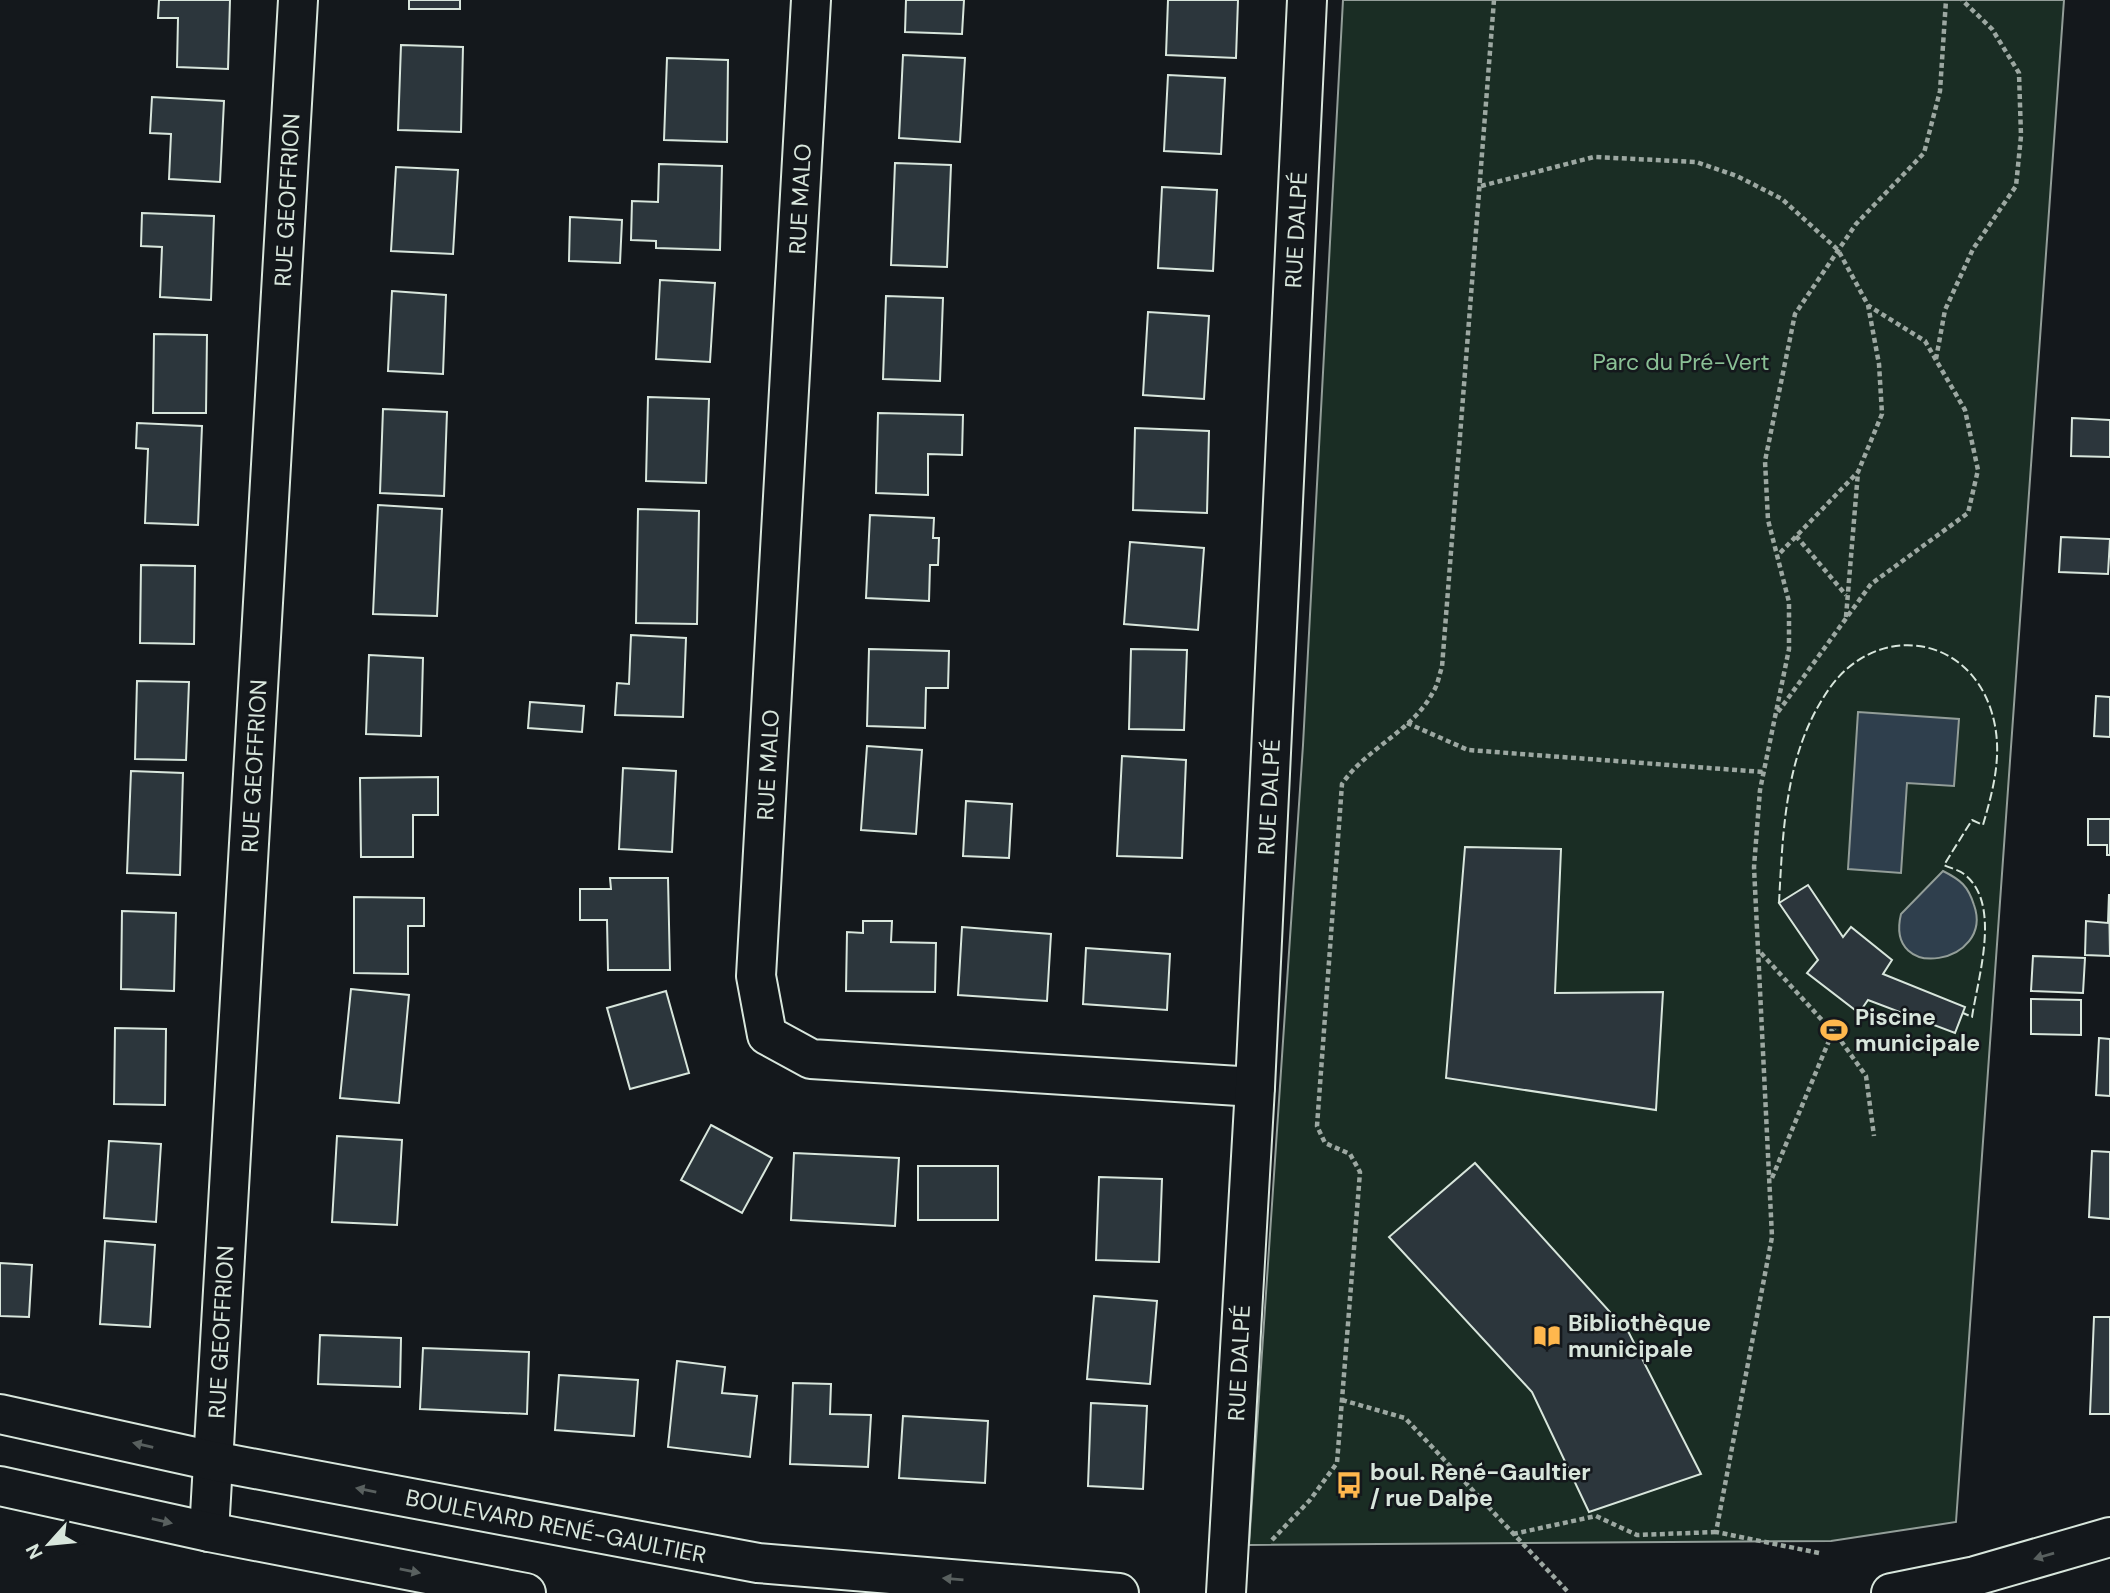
<svg xmlns="http://www.w3.org/2000/svg" width="2110" height="1593" viewBox="0 0 2110 1593" font-family="'DM Sans',sans-serif">
	<rect width="100%" height="100%" fill="#14181c"/>
	<!-- green -->
	<polygon fill="#1a2d24" stroke="#939e99" stroke-width="2" points="1343,0 2064,0 1956,1522 1831,1541 1249,1545 1303,745"/>
	<!-- water -->
	<g fill="#2f3f4d" stroke="#939e99" stroke-width="2">
		<polygon points="1858,712 1959,719 1954,786 1907,783 1901,873 1848,869"/>
		<path d="M1943,871C1961,880 1968,886 1974,905C1995,964 1884,984 1901,914Z"/>
	</g>
	<!-- building -->
	<g fill="#2c363c" stroke="#d8e6dc" stroke-width="2">
		<polygon points="159,0 230,0 228,69 177,67 178,18 158,18"/>
		<rect x="409" y="0" width="51" height="9"/>
		<polygon points="906,0 964,0 962,34 905,32"/>
		<polygon points="1168,0 1238,0 1236,58 1166,55"/>
		<polygon points="401,45 463,47 461,132 398,130"/>
		<polygon points="903,55 965,58 960,142 899,138"/>
		<polygon points="667,58 728,60 727,142 664,140"/>
		<polygon points="1168,75 1225,78 1221,154 1164,151"/>
		<polygon points="152,97 224,101 220,182 169,179 171,134 150,133"/>
		<polygon points="895,163 951,165 947,267 891,265"/>
		<polygon points="659,164 722,166 720,250 656,248 656,241 631,240 632,201 658,202"/>
		<polygon points="396,167 458,170 453,254 391,251"/>
		<polygon points="1162,187 1217,190 1213,271 1158,268"/>
		<polygon points="142,213 214,216 211,300 160,297 162,247 141,246"/>
		<polygon points="570,217 622,220 620,263 569,261"/>
		<polygon points="660,280 715,283 710,362 656,359"/>
		<polygon points="392,291 446,295 443,374 388,371"/>
		<polygon points="886,296 943,298 940,381 883,379"/>
		<polygon points="1148,312 1209,316 1204,399 1143,395"/>
		<polygon points="154,334 207,335 206,413 153,413"/>
		<polygon points="648,397 709,399 706,483 646,481"/>
		<polygon points="383,409 447,412 444,496 380,493"/>
		<polygon points="878,413 963,415 962,455 928,454 928,495 876,493"/>
		<polygon points="2072,418 2110,420 2110,457 2071,456"/>
		<polygon points="137,423 202,426 198,525 145,523 148,449 136,448"/>
		<polygon points="1135,428 1209,431 1207,513 1133,510"/>
		<polygon points="378,505 442,509 437,616 373,614"/>
		<polygon points="638,509 699,511 697,624 636,623"/>
		<polygon points="870,515 934,518 933,538 939,538 938,565 930,565 929,601 866,598"/>
		<polygon points="2061,537 2110,539 2108,574 2059,572"/>
		<polygon points="1130,542 1204,548 1198,630 1124,624"/>
		<polygon points="141,565 195,566 194,644 140,643"/>
		<polygon points="631,635 686,638 683,717 615,715 617,683 629,684"/>
		<polygon points="869,649 949,651 948,688 926,688 925,728 867,726"/>
		<polygon points="1131,649 1187,650 1184,730 1129,729"/>
		<polygon points="369,655 423,658 421,736 366,734"/>
		<polygon points="137,681 189,682 186,760 135,759"/>
		<polygon points="2096,696 2110,697 2110,737 2094,736"/>
		<polygon points="530,702 584,706 582,732 528,728"/>
		<polygon points="867,746 922,750 916,834 861,830"/>
		<polygon points="1122,756 1186,760 1182,858 1117,856"/>
		<polygon points="623,768 676,771 672,852 619,849"/>
		<polygon points="131,771 183,773 180,875 127,873"/>
		<polygon points="438,777 438,815 413,815 413,857 361,857 360,778"/>
		<polygon points="966,801 1012,804 1009,858 963,856"/>
		<polygon points="2088,819 2110,819 2110,855 2107,855 2107,845 2088,845"/>
		<polygon points="1465,847 1561,849 1555,993 1663,992 1656,1110 1446,1078"/>
		<polygon points="610,878 668,878 670,970 608,970 607,920 580,920 580,889 611,889"/>
		<polygon points="1808,885 1843,937 1851,927 1892,960 1883,974 1965,1007 1955,1033 1868,1000 1859,1013 1807,973 1818,960 1779,903"/>
		<polygon points="2109,894 2110,956 2085,955 2086,921 2108,923"/>
		<polygon points="354,897 424,898 424,926 408,926 408,974 354,973"/>
		<polygon points="122,911 176,913 174,991 121,989"/>
		<polygon points="863,921 892,921 891,942 936,943 935,992 846,991 847,932 863,933"/>
		<polygon points="962,927 1051,934 1047,1001 958,995"/>
		<polygon points="1086,948 1170,954 1167,1010 1083,1004"/>
		<polygon points="2033,956 2085,958 2083,993 2031,991"/>
		<polygon points="351,989 409,995 399,1103 340,1098"/>
		<polygon points="666,991 689,1073 630,1089 607,1008"/>
		<polygon points="2031,999 2081,1000 2081,1035 2031,1034"/>
		<polygon points="115,1028 166,1029 165,1105 114,1104"/>
		<polygon points="2099,1038 2110,1039 2110,1096 2096,1095"/>
		<polygon points="711,1125 772,1158 742,1213 681,1180"/>
		<polygon points="337,1136 402,1140 397,1225 332,1222"/>
		<polygon points="109,1141 161,1144 156,1222 104,1218"/>
		<polygon points="2092,1151 2110,1152 2110,1219 2089,1217"/>
		<polygon points="794,1153 899,1158 895,1226 791,1220"/>
		<polygon points="1475,1163 1629,1333 1701,1474 1589,1512 1532,1392 1389,1237"/>
		<rect x="918" y="1166" width="80" height="54"/>
		<polygon points="1099,1177 1162,1179 1159,1262 1096,1260"/>
		<polygon points="105,1241 155,1245 150,1327 100,1324"/>
		<polygon points="0,1263 32,1265 29,1317 0,1316"/>
		<polygon points="1094,1296 1157,1301 1150,1384 1087,1379"/>
		<polygon points="2094,1317 2110,1317 2110,1414 2090,1414"/>
		<polygon points="320,1335 401,1338 400,1387 318,1384"/>
		<polygon points="423,1348 529,1352 527,1414 420,1409"/>
		<polygon points="677,1361 725,1367 722,1393 757,1396 750,1457 668,1447"/>
		<polygon points="559,1375 638,1380 634,1436 555,1430"/>
		<polygon points="793,1383 831,1384 830,1414 871,1415 868,1467 790,1464"/>
		<polygon points="1091,1403 1147,1406 1143,1489 1088,1486"/>
		<polygon points="903,1416 988,1421 985,1483 899,1478"/>
	</g>
	<g fill="none" stroke-linecap="round" stroke-linejoin="round">
		<defs>
			<g id="minor">
				<polyline points="811,0 756,976 767,1035 811,1059 1255,1087"/>
				<polyline points="209,1532 298,0"/>
				<polyline points="1226,1593 1255,1087 1307,0"/>
			</g>
			<g id="tertiary">
				<polyline points="0,1414 213,1461 758,1563 1119,1593"/>
				<polyline points="0,1486 209,1532 526,1593"/>
				<polyline points="1891,1593 1975,1576 2110,1537"/>
			</g>
		</defs>
		<!-- minor casing -->
		<use href="#minor" stroke="#d8e6dc" stroke-width="42"/>
		<!-- tertiary casing -->
		<use href="#tertiary" stroke="#d8e6dc" stroke-width="42"/>
		<!-- path -->
		<g stroke="#9da8a2" stroke-width="4.5" stroke-dasharray="5 3.5" stroke-linecap="butt">
			<polyline points="1481,186 1594,157 1696,162 1737,176 1782,199 1838,250 1868,305 1879,364 1882,414 1858,472 1778,555"/>
			<polyline points="1936,359 1945,310 1973,249 2016,186 2021,136 2019,73 1992,29 1962,0"/>
			<polyline points="1796,536 1846,595"/>
			<polyline points="1846,617 1858,472"/>
			<polyline points="1778,712 1871,584 1968,513 1978,470 1965,410 1925,341 1869,306"/>
			<polyline points="1407,723 1468,750 1763,772"/>
			<polyline points="1761,953 1841,1041 1866,1076 1874,1136"/>
			<polyline points="1772,1178 1838,1019"/>
			<polyline points="1342,1400 1405,1418 1569,1593"/>
			<polyline points="1513,1534 1596,1516 1637,1535 1716,1532"/>
			<path d="M1272,1540L1310,1500L1337,1463L1360,1172L1350,1154L1325,1143L1317,1126L1342,784C1366,748 1413,731 1433,692C1438,685 1439,675 1442,667L1494,0"/>
			<polyline points="1819,1553 1716,1532 1772,1237 1754,867 1760,790 1789,649 1789,602 1768,520 1765,461 1795,314 1856,224 1924,153 1940,91 1946,0"/>
		</g>
		<!-- minor -->
		<use href="#minor" stroke="#14181c" stroke-width="38"/>
		<!-- tertiary -->
		<use href="#tertiary" stroke="#14181c" stroke-width="38"/>
		<!-- fence -->
		<path stroke="#d8e6dc" stroke-width="2" stroke-dasharray="9 3.5" stroke-linecap="butt" d="M1779,903C1783,829 1785,752 1829,689C1875,623 1966,633 1991,710C2004,750 1994,787 1983,825L1972,820L1944,865C1950,868 1959,870 1964,874C2002,903 1978,977 1972,1017L1963,1013"/>
	</g>
	<!-- one-way arrows -->
	<defs><path id="oneway-solid" d="M-6-.8H1V-3.2L6.5 0L1 3.2V.8H-6Z" transform="scale(1.75)"/></defs>
	<g fill="#59605f">
		<use href="#oneway-solid" transform="translate(143 1445) rotate(-167)"/>
		<use href="#oneway-solid" transform="translate(366 1490) rotate(-169)"/>
		<use href="#oneway-solid" transform="translate(162 1521) rotate(13)"/>
		<use href="#oneway-solid" transform="translate(2044 1556) rotate(164)"/>
		<use href="#oneway-solid" transform="translate(410 1571) rotate(11)"/>
		<use href="#oneway-solid" transform="translate(953 1579) rotate(-175)"/>
	</g>
	<!-- icons -->
	<defs>
		<symbol id="stadium-bare" viewBox="-9 -9 18 18"><path d="M0-5a6.5 5 0 1 0 0 10a6.5 5 0 1 0 0-10ZM-3.5-1.8h7v3.6h-7Z" fill="#ffb74d" stroke="#14181c" stroke-width="2.5" paint-order="stroke"/></symbol>
		<symbol id="library-bare" viewBox="-9 -9 18 18"><path d="M-6-4Q-3-5.5-.7-3.5V5Q-3 3-6 4ZM6-4Q3-5.5 .7-3.5V5Q3 3 6 4Z" fill="#ffb74d" stroke="#14181c" stroke-width="2.5" paint-order="stroke"/></symbol>
		<symbol id="bus-bare" viewBox="-9 -9 18 18"><path d="M-5-6H5V4H4V6H2V4H-2V6H-4V4H-5ZM-3.5-4V0h7V-4ZM-3.5 1.2v1.5H-2V1.2ZM2 1.2v1.5H3.5V1.2Z" fill="#ffb74d" stroke="#14181c" stroke-width="2.5" paint-order="stroke"/></symbol>
	</defs>
	<g fill-rule="evenodd">
		<use href="#stadium-bare" x="1815" y="1011" width="38" height="38"/>
		<use href="#library-bare" x="1528" y="1317" width="38" height="38"/>
		<use href="#bus-bare" x="1330" y="1466" width="38" height="38"/>
	</g>
	<g text-anchor="middle" dominant-baseline="central" stroke-width="5" stroke-linejoin="round" paint-order="stroke">
		<!-- street labels -->
		<g font-size="23" fill="#d8e6dc" stroke="#14181c">
			<text transform="translate(800 199) rotate(-87)">RUE MALO</text>
			<text transform="translate(287 200) rotate(-87)">RUE GEOFFRION</text>
			<text transform="translate(1296 230) rotate(-87)">RUE DALPÉ</text>
			<text transform="translate(768 765) rotate(-87)">RUE MALO</text>
			<text transform="translate(254 766) rotate(-87)">RUE GEOFFRION</text>
			<text transform="translate(1269 797) rotate(-87)">RUE DALPÉ</text>
			<text transform="translate(221 1332) rotate(-87)">RUE GEOFFRION</text>
			<text transform="translate(1239 1363) rotate(-87)">RUE DALPÉ</text>
			<text transform="translate(556 1526) rotate(11)">BOULEVARD RENÉ-GAULTIER</text>
		</g>
		<!-- park labels -->
		<g font-size="23" fill="#8ac095" stroke="#14181c">
			<text x="1681" y="362">Parc du Pré-Vert</text>
		</g>
		<!-- poi labels -->
		<g font-size="23" font-weight="bold" fill="#d8e6dc" stroke="#14181c" text-anchor="start">
			<text x="1855" y="1017">Piscine<tspan x="1855" dy="26">municipale</tspan></text>
			<text x="1568" y="1323">Bibliothèque<tspan x="1568" dy="26">municipale</tspan></text>
			<text x="1370" y="1472">boul. René-Gaultier<tspan x="1370" dy="26">/ rue Dalpe</tspan></text>
		</g>
	</g>
	<!-- north arrow -->
	<g transform="translate(49 1544) rotate(243)" stroke="#14181c" stroke-width="5" paint-order="stroke">
	<path d="M0-5L12 26L0 18L-12 26Z" fill="#d8e6dc"/>
	<text y="-10" font-size="19" font-weight="bold" text-anchor="middle" fill="#d8e6dc">N</text>
	</g>
</svg>
